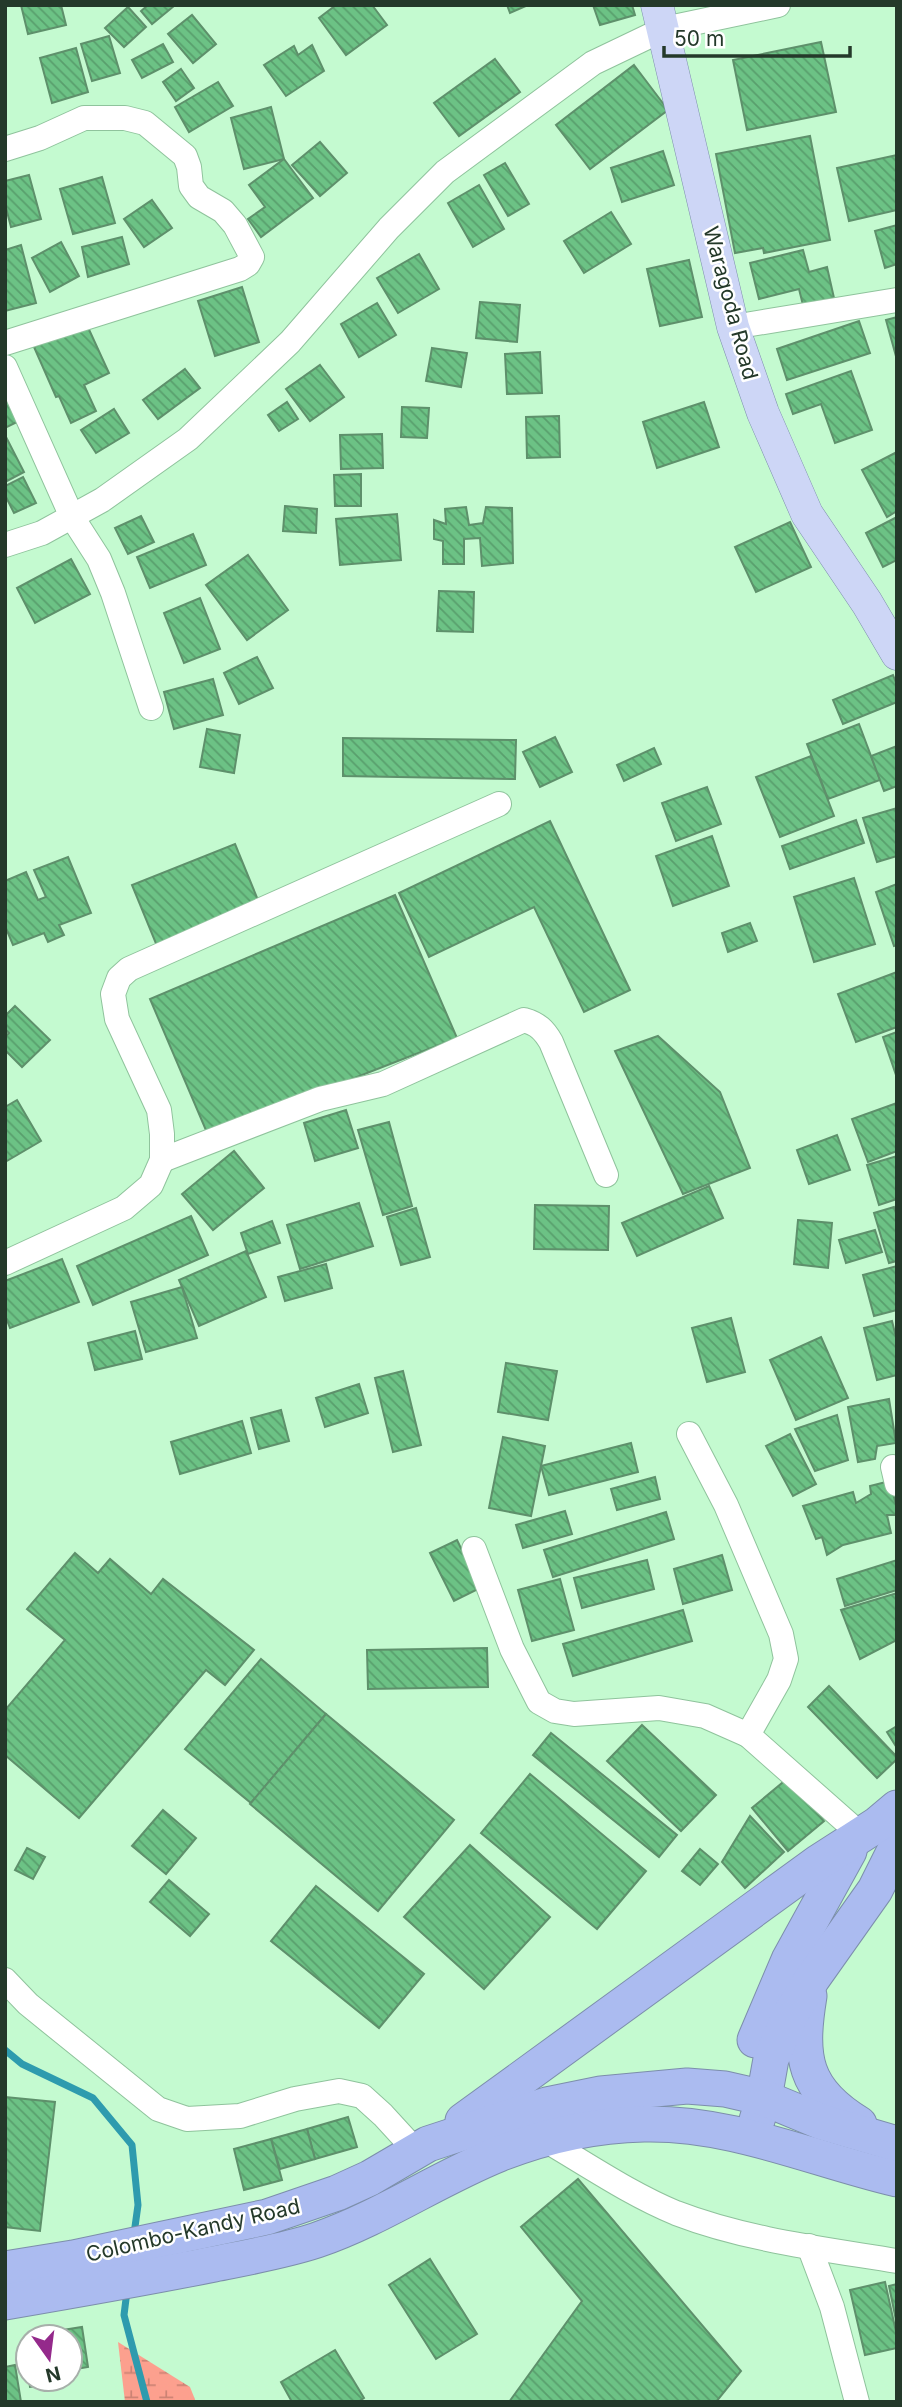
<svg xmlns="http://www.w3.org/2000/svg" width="902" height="2407" viewBox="0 0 902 2407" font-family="Inter,sans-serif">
	<defs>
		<pattern id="wetland-marsh" width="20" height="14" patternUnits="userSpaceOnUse" patternTransform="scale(1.75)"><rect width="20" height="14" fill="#fca08e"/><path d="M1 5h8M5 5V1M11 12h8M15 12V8" fill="none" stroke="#cc8374"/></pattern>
		<pattern id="building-back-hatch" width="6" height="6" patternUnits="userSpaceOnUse" patternTransform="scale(1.75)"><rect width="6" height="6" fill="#6cc285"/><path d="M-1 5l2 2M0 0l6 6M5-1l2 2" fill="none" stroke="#599f6d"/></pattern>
	</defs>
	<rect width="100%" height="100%" fill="#c4fad0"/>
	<!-- wetland -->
	<polygon fill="url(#wetland-marsh)" points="118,2342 190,2387 196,2402 125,2402"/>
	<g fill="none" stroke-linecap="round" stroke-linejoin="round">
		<!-- stream -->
		<g stroke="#2e9bae" stroke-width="7">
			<polyline points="5,2050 22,2064 93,2098 132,2145 138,2205 134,2234"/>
			<polyline points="127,2291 124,2315 147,2402"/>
		</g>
	</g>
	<!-- building -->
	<g fill="url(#building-back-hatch)" stroke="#5e906b" stroke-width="2">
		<polygon points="21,5 61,5 66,25 28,34"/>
		<polygon points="148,5 173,5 174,6 152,24 141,11"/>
		<polygon points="336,5 372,5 387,25 346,55 319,18"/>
		<polygon points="507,5 528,5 510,13"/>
		<polygon points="593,5 632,5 635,15 600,25"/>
		<polygon points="128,7 146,27 124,47 105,28"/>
		<polygon points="192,15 216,44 193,63 168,34"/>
		<polygon points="109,36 120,73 92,81 81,44"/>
		<polygon points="821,42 836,112 747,130 733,60"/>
		<polygon points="163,44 173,62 142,78 132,60"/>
		<polygon points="312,45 324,71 286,96 264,65 294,46 298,55"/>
		<polygon points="76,48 88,92 52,103 40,58"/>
		<polygon points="495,59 520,92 459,136 434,103"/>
		<polygon points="634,65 668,110 590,169 556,125"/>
		<polygon points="181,69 194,88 176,101 163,82"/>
		<polygon points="218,82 233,106 189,132 175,107"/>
		<polygon points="271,107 284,159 244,169 231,118"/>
		<polygon points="810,136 830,240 764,253 763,248 735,253 716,154"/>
		<polygon points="320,142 347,173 320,196 292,165"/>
		<polygon points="663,151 674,185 622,202 611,168"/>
		<polygon points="897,155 897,210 849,221 837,168"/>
		<polygon points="284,159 313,198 261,237 248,219 265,207 249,185"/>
		<polygon points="505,163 529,204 508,216 484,175"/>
		<polygon points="29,175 41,219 11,227 5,204 5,181"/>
		<polygon points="102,177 115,223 73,234 60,189"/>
		<polygon points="479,185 504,229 473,247 448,203"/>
		<polygon points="152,200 172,228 144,247 124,219"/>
		<polygon points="611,212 631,244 584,273 564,241"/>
		<polygon points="897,225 897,264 885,268 875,231"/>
		<polygon points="122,237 129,264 88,277 82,247"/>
		<polygon points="61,242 79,276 50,292 32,258"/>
		<polygon points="21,245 36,303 5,311 5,250"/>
		<polygon points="803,250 809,272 827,267 834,298 803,305 799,289 759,299 750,263"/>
		<polygon points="419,254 439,289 398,313 377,278"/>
		<polygon points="689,260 702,317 660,326 647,269"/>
		<polygon points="242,287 259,342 215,356 198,301"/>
		<polygon points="480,302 520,305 517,342 476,338"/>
		<polygon points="377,303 396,335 359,357 341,324"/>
		<polygon points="897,317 897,360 886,320"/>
		<polygon points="859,321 870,353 787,380 777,349"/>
		<polygon points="86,323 109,373 84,385 96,411 71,423 59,396 56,397 34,347"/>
		<polygon points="432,348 467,353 461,387 426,381"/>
		<polygon points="540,352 542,393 507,394 505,354"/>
		<polygon points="320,365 344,397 310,421 286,389"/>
		<polygon points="185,369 200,388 158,419 143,400"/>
		<polygon points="851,371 872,430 835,443 821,404 793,414 786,394"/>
		<polygon points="5,386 23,419 5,428"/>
		<polygon points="287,402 298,419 279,431 268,415"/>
		<polygon points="704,402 719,447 657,468 643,422"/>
		<polygon points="402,407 429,408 427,438 401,437"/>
		<polygon points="114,409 129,433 96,453 81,430"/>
		<polygon points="559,416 560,457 527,458 526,417"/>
		<polygon points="382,434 383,468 341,469 340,435"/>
		<polygon points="6,437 24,472 5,482 5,438"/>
		<polygon points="897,452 897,511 887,517 862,470"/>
		<polygon points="361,474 361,506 335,506 334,475"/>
		<polygon points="23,477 36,503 14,513 5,495 5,486"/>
		<polygon points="285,506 317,509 316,533 283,531"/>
		<polygon points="466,507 469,525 483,523 486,507 512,508 513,563 482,566 480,538 464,539 464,564 443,564 443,541 434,539 434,520 446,524 445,509"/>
		<polygon points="397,514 401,560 340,565 336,519"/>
		<polygon points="141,516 154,542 128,554 115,528"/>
		<polygon points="897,517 897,560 883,567 866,533"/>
		<polygon points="790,522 811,567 756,592 735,547"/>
		<polygon points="193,534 206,565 150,588 137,557"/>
		<polygon points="248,555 288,610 247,640 206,585"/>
		<polygon points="71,559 90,594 35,623 17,588"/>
		<polygon points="439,591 474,592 473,632 437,631"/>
		<polygon points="200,598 220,649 184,663 164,613"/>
		<polygon points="257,657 273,688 239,704 224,673"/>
		<polygon points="893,675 897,685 897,702 843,724 833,700"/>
		<polygon points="213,679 223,715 174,729 164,692"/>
		<polygon points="859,724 880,780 828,799 807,744"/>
		<polygon points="207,729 240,735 234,773 200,767"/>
		<polygon points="555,737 572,772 540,787 523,752"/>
		<polygon points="343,738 516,740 515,779 343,776"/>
		<polygon points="897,746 897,786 884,791 871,756"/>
		<polygon points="654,748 661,764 624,781 617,765"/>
		<polygon points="811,756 834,816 780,837 756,777"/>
		<polygon points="707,787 721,824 676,841 662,803"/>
		<polygon points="897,808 897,856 877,862 863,818"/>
		<polygon points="856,820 864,843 790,869 782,846"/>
		<polygon points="550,821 630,990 584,1012 534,907 429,957 399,893"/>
		<polygon points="712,836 729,886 673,906 656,856"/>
		<polygon points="235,844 260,905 157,946 132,885"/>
		<polygon points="68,857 91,913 59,925 64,935 48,942 44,933 13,945 5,926 5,881 26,872 38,900 46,897 34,870"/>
		<polygon points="854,878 875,944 814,962 794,897"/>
		<polygon points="897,884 897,945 894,946 876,892"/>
		<polygon points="395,895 457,1038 208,1135 150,999"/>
		<polygon points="750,923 757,941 728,952 722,933"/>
		<polygon points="897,972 897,1027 856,1042 838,994"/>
		<polygon points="15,1006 50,1040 22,1067 5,1050 5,1037 9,1033 5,1029 5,1016"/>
		<polygon points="897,1032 897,1075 896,1075 883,1037"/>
		<polygon points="658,1036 720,1092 750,1168 683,1194 615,1051"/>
		<polygon points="17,1100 41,1141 5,1162 5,1107"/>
		<polygon points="897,1103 897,1151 868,1162 852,1119"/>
		<polygon points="346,1110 358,1148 315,1161 304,1123"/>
		<polygon points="389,1122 412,1206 383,1215 358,1130"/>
		<polygon points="837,1135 850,1170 809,1184 797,1150"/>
		<polygon points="234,1151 264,1188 213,1230 182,1194"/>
		<polygon points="897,1156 897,1199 879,1205 867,1165"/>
		<polygon points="709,1186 723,1218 637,1256 622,1223"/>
		<polygon points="359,1203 373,1246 300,1269 287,1225"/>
		<polygon points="535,1205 609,1206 608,1250 534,1249"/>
		<polygon points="894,1207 897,1216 897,1261 889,1263 874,1213"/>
		<polygon points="416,1208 430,1257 401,1265 387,1217"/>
		<polygon points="191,1216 208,1255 93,1305 77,1266"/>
		<polygon points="798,1220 832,1223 828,1268 794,1264"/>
		<polygon points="272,1221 280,1243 248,1254 241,1233"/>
		<polygon points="875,1230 882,1252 846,1263 839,1240"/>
		<polygon points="246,1251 266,1297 199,1326 179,1280"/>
		<polygon points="62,1259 79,1302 10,1328 5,1315 5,1281"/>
		<polygon points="326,1264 332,1288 285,1301 278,1277"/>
		<polygon points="897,1266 897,1310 874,1316 863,1275"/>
		<polygon points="182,1287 197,1338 146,1352 131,1302"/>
		<polygon points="731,1318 745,1372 707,1382 692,1328"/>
		<polygon points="892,1321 897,1341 897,1375 877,1380 864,1328"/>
		<polygon points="135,1331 142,1359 95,1370 88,1343"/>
		<polygon points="821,1337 848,1398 796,1420 770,1360"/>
		<polygon points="506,1363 557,1371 548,1420 498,1412"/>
		<polygon points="403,1371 421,1445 393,1452 375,1378"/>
		<polygon points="359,1384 368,1413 325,1427 316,1398"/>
		<polygon points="889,1399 896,1443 877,1446 875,1459 858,1462 848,1407"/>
		<polygon points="281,1410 289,1441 259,1449 251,1418"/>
		<polygon points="837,1415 848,1460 815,1471 795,1429"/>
		<polygon points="242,1421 251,1453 180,1474 171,1442"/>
		<polygon points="790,1434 816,1484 793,1496 766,1446"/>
		<polygon points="503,1437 545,1446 531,1516 489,1508"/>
		<polygon points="631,1443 638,1472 549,1495 541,1466"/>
		<polygon points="655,1477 660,1499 617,1510 611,1489"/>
		<polygon points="890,1481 897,1509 897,1515 887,1515 891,1533 843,1545 827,1555 822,1537 816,1539 803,1506 853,1492 856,1503 871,1494 870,1486"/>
		<polygon points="565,1511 572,1534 523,1548 516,1525"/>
		<polygon points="666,1512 674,1539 553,1577 544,1550"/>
		<polygon points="457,1540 480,1588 454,1601 430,1553"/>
		<polygon points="75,1553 98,1573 110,1559 151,1594 163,1579 254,1650 225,1685 206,1670 79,1818 5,1755 5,1710 65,1640 27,1609"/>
		<polygon points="722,1555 732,1590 683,1604 674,1569"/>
		<polygon points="647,1560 654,1589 582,1608 574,1578"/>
		<polygon points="897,1560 897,1590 845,1606 837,1579"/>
		<polygon points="560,1579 574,1630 532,1641 518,1590"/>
		<polygon points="897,1593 897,1640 860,1659 841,1610"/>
		<polygon points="683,1610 692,1641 573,1676 563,1644"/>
		<polygon points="487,1648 488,1687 368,1689 367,1650"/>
		<polygon points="261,1659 326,1714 251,1803 185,1749"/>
		<polygon points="829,1686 897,1757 897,1759 877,1778 808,1707"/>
		<polygon points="326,1714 454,1820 378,1911 250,1804"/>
		<polygon points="642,1725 716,1795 681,1831 607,1761"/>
		<polygon points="897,1726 897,1748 887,1732"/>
		<polygon points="551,1733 677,1835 659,1857 533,1755"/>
		<polygon points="530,1774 646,1871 597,1929 481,1833"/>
		<polygon points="788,1778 824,1821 788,1851 752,1808"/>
		<polygon points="163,1810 196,1838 166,1874 132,1846"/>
		<polygon points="750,1816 784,1852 745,1888 722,1862"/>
		<polygon points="470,1845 550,1917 484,1989 404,1917"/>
		<polygon points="27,1848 45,1857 33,1879 15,1870"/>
		<polygon points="700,1849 718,1864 700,1885 682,1871"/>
		<polygon points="169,1880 209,1914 190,1936 150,1902"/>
		<polygon points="316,1886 424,1974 379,2028 271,1941"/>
		<polygon points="5,2097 55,2102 40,2231 5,2227"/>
		<polygon points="348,2117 357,2147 315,2159 307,2129"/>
		<polygon points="307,2129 315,2159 280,2169 271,2139"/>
		<polygon points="271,2139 282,2180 244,2190 234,2149"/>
		<polygon points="578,2179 741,2371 716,2402 509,2402 582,2301 521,2227"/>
		<polygon points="430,2259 477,2334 436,2359 389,2285"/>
		<polygon points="885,2282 897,2336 897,2348 865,2355 850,2290"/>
		<polygon points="897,2284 897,2325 889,2286"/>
		<polygon points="82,2327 88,2367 70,2370 70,2337 57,2337 56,2331"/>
		<polygon points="23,2340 28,2340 28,2374"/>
		<polygon points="335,2350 364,2398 358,2402 292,2402 281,2382"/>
		<polygon points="15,2365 21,2402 5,2402 5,2367"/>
		<polygon points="29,2379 60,2379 60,2383 30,2387"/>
	</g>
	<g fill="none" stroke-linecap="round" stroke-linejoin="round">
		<defs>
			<g id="minor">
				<polyline points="5,149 40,138 84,118 125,118 145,123 185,156 189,167 191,186 199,197 223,211 235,225 252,257 248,264 240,269 5,343"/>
				<polyline points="733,327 897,300"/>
				<polyline points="5,367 72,517 99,559 113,593 151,708"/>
				<polyline points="5,545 42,533 102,500 188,439 290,342 389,228 445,172 593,63 664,29 778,5"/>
				<path d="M162,1160L320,1099L383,1084L524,1020C538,1024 544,1030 551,1042L606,1175"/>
				<polyline points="5,1263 124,1208 151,1185 162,1160 162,1134 159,1110 117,1019 113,994 119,978 129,969 499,804"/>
				<polyline points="689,1434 726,1505 781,1634 786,1659 779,1680 748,1735 860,1834"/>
				<polyline points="893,1467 897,1484"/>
				<polyline points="474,1549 512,1649 539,1702 555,1711 574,1714 659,1708 705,1716 748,1735"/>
				<polyline points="5,1980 28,2004 158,2109 187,2119 240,2116 295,2099 339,2091 362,2096 383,2115 416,2151"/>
				<path d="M545,2140C588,2165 630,2194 676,2213C746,2240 824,2249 897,2261"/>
				<polyline points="809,2246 832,2307 857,2402"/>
			</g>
			<polyline id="major" points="657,5 733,327 763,413 807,514 867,603 897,654"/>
			<g id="highway">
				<path d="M809,1996C799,2057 803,2090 859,2124"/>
				<polyline points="755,2040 789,1960 849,1851 851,1842"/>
				<polyline points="757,2120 764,2098 771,2059 791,2013 812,1979 875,1890 897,1846"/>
				<polyline points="463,2121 819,1862 878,1824 897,1808"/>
				<polyline points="5,2269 73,2258 267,2217 337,2193 370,2178 428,2144 547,2105 601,2094 687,2086 725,2089 764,2098 822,2122 897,2144"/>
				<path d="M5,2302C75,2290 145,2278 214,2264C249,2257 284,2251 317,2240C381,2218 437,2179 499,2154C545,2136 595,2125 644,2124C732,2122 812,2159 897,2179"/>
			</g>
		</defs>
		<!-- minor casing -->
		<use href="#minor" stroke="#8fc39c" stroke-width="26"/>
		<!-- major casing -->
		<use href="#major" stroke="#7c8eab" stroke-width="33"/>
		<!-- highway casing -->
		<use href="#highway" stroke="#7c8eab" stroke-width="37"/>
		<!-- minor -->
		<use href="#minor" stroke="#fff" stroke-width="24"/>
		<!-- major -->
		<use href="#major" stroke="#cdd6f6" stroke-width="32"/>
		<!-- highway -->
		<use href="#highway" stroke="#abbbf0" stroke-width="35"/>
	</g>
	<g text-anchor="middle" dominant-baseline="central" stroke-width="5" stroke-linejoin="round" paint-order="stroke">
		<!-- street labels -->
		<g font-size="21" fill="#24392a" stroke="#fff">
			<text transform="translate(731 303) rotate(75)">Waragoda Road</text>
			<text transform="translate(193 2230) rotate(-13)">Colombo-Kandy Road</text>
		</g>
	</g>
	<!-- border -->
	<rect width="902" height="2407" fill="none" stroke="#24392a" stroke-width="14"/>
	<!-- north arrow -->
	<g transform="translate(49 2358) rotate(166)"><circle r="33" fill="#ffffff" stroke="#a7b0aa" stroke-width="2"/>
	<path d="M0-5L12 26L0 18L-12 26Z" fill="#94298b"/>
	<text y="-10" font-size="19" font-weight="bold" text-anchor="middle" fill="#24392a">N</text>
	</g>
	<!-- scale -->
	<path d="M664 46v10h186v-10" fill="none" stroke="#24392a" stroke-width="3.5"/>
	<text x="674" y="46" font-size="21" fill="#24392a" stroke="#ffffff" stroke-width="5" paint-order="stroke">50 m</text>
</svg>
